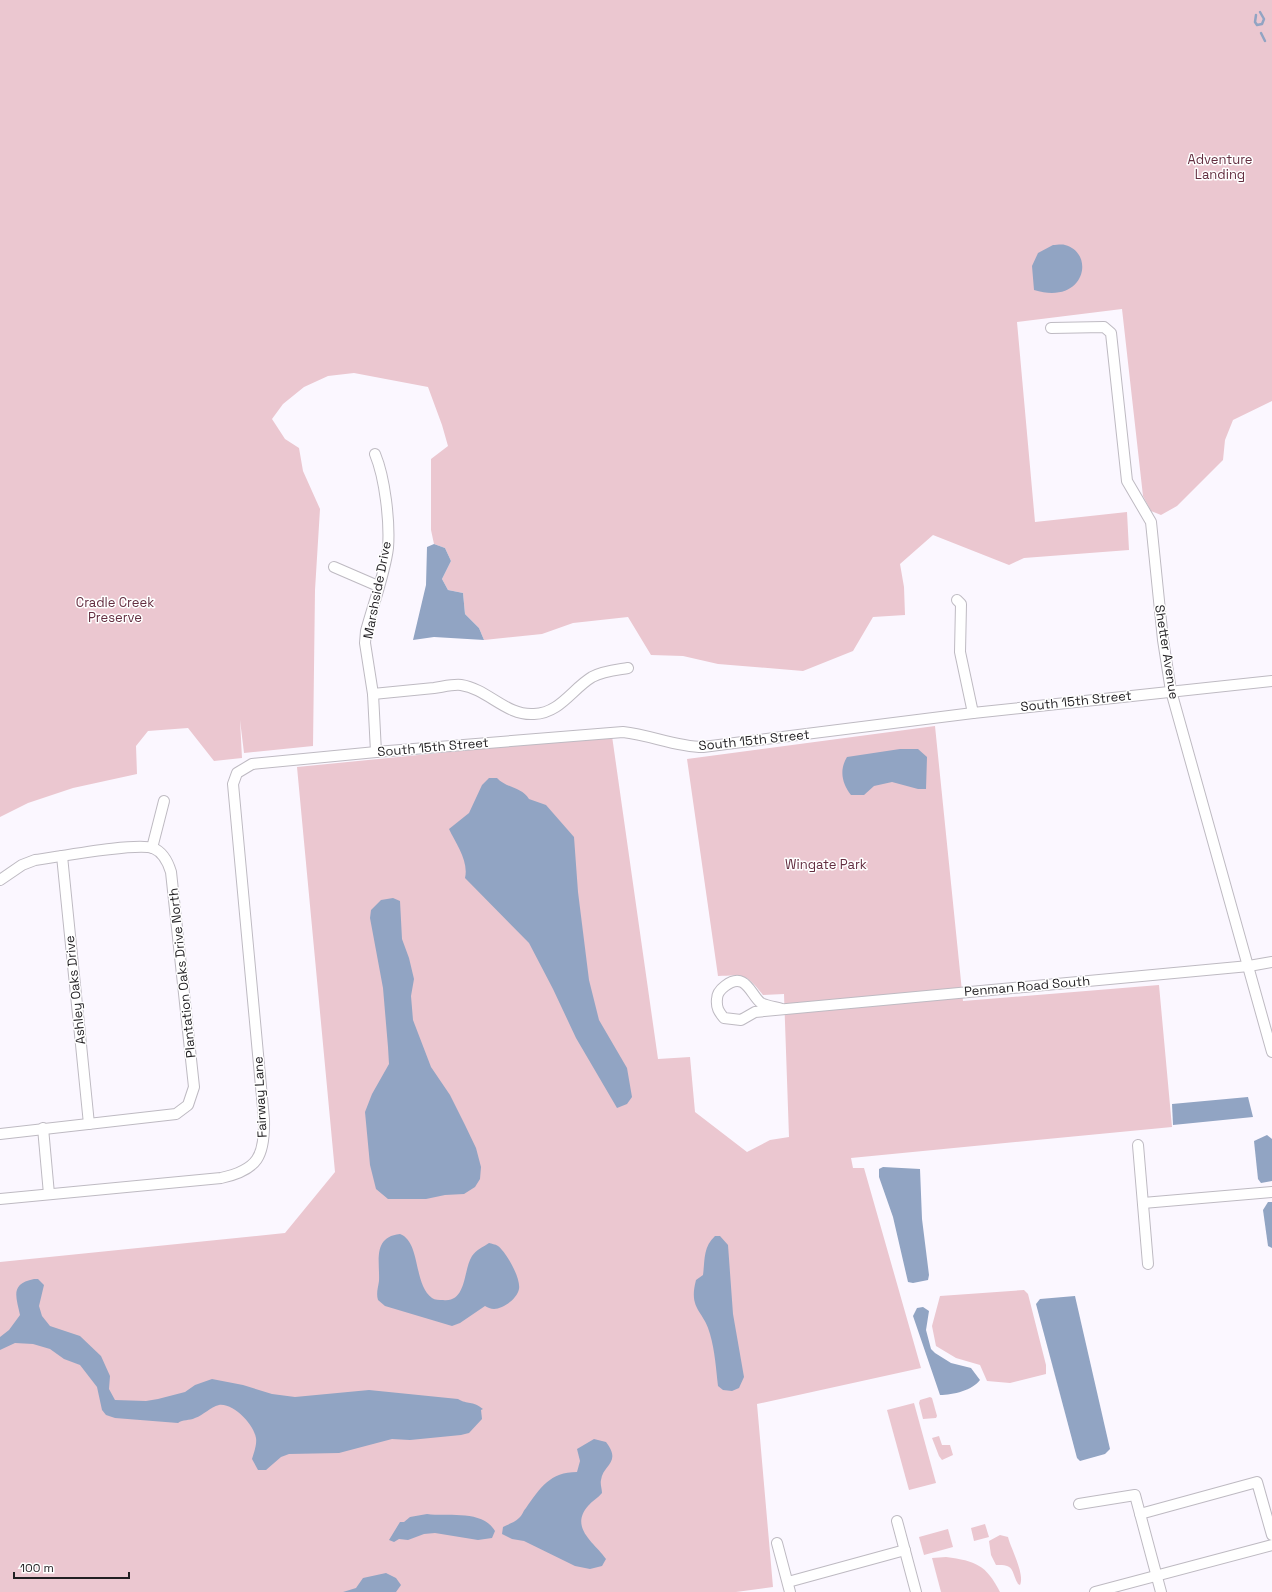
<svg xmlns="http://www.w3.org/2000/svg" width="1272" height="1592" viewBox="0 0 1272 1592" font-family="'Space Grotesk',sans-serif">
	<rect width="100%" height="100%" fill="#fbf7ff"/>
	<!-- green -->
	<g fill="#ebc7d0">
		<polygon points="0,0 1272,0 1272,401 1233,420 1225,440 1223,460 1177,506 1161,515 1151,511 1143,496 1122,309 1017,322 1035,522 1127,512 1129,550 1024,558 1009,565 933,535 900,564 904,587 905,615 873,617 853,651 803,671 718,664 683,656 651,655 628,617 573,623 542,634 484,640 479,628 465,614 463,593 448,590 442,579 451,561 445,548 434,544 431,530 431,459 448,446 442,425 428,387 354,373 328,376 304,387 283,404 272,419 285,439 299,448 303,471 320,509 315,590 313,746 244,753 240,720 242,758 214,761 188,728 148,731 136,746 137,774 73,788 28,803 0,817"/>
		<path d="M935,726L963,1001L1159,985L1172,1127L851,1158L853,1168H864L921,1368L757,1404L773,1587L736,1592H0V1262L285,1233L335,1172L297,767L612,736L658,1059L690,1057L695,1112L747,1152L770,1140L789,1137L784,994L763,995C746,973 744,975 718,976L687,759Z"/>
		<polygon points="1024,1290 1028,1294 1046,1365 1046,1374 1010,1383 987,1381 980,1365 956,1358 936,1346 932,1326 940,1296"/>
		<polygon points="930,1397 932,1398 937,1416 936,1418 923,1419 919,1403 920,1400"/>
		<polygon points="914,1403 936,1483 909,1490 887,1410"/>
		<polygon points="939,1436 942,1445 950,1445 953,1455 942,1460 939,1456 932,1438"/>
		<polygon points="985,1524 989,1537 974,1541 971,1528"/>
		<polygon points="948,1529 953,1547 924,1555 919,1537"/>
		<path d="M1000,1535L1008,1537C1011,1549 1025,1574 1020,1585L1018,1584C1011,1571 1015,1564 996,1565L991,1555L989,1541Z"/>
		<path d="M946,1557C976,1561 986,1565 1000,1592H941L932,1558Z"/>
	</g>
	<!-- water -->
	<g fill="#91a4c3">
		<path d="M1053,245C1056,245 1062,244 1065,245C1096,253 1085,306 1034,290L1032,266L1038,253Z"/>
		<polygon points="434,544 445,548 451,561 442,579 448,590 463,593 465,614 479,628 484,640 434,637 413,640 426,585 427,547"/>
		<path d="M900,749H918L927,757L926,789H918L892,782L874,786L864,795H851C842,784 839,770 847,757Z"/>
		<path d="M489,778H497C506,788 522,787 529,799L546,805L574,837L578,892L589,980L599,1020L627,1068L632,1097L627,1104L617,1108L576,1038L553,989L529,943L465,878C469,861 456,844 449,829L469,813L482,785Z"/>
		<polygon points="393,898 400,901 402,939 409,958 414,979 411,996 413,1020 431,1067 450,1095 465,1125 476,1148 481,1167 480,1179 475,1187 464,1194 445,1195 426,1199 388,1199 376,1189 370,1165 365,1112 372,1094 389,1064 388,1047 383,988 370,918 371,910 381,900"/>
		<polygon points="1248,1097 1253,1117 1173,1125 1172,1104"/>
		<polygon points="1267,1135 1272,1139 1272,1181 1261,1183 1258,1179 1254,1141"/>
		<polygon points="883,1167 920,1169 922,1219 929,1275 928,1280 913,1283 908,1282 893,1217 879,1177 879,1169"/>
		<polygon points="1268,1202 1272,1202 1272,1248 1268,1246 1263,1210"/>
		<path d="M400,1234C421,1242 413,1284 432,1298C435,1300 439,1300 443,1300C467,1303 463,1270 472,1256C476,1250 483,1247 489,1243C492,1244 495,1244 498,1246C506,1252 521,1278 519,1289C517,1299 503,1309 494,1309C491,1309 487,1307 485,1306L460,1323L452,1326L385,1306L378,1300C376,1293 378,1288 379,1281C380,1262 372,1237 400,1234Z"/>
		<path d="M715,1236H720L728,1245L733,1314L744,1377L739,1388L732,1391L723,1390L718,1386C716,1369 715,1351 710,1334C704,1310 688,1310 696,1280L703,1275C705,1260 703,1247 715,1236Z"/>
		<path d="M34,1279H38L44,1285L39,1306L42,1316L50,1326L80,1336L101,1356L110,1376L109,1389L115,1400L146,1401L158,1399L185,1392L195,1385L212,1379L243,1385L272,1394L295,1397L369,1390L458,1399C468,1405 472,1400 483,1409L481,1410L482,1419L469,1433L461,1435L410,1440L392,1439L339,1453L289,1454L281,1457L266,1470H258L252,1459C254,1452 257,1445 256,1438C254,1425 234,1403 219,1405C210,1407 204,1415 195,1418C189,1421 183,1419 178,1423L115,1418L106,1415L102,1410L97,1387L80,1365L64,1359L50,1349L33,1344L15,1343L0,1350V1337L9,1330L20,1315C16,1296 10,1284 34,1279Z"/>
		<polygon points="1075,1296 1110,1449 1105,1454 1080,1461 1077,1458 1036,1304 1040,1299"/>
		<path d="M923,1307L929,1311L926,1330L931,1349L935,1353L951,1363L971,1368L980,1380C973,1390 953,1395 940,1395L913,1316L917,1308Z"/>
		<path d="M594,1439L606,1442C622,1463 603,1464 601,1480C600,1484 602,1489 602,1493C598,1498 592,1501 588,1506C569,1528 595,1543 606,1559L602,1566L590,1569L575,1566L524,1541L512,1539L502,1534L503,1527C508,1524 514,1523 519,1518C522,1516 523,1511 526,1508C540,1488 550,1472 577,1472L580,1461L577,1449Z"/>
		<path d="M427,1514C448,1517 482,1509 495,1531L492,1538L478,1540L435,1533L424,1534L408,1540L399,1539L394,1542L389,1540L400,1522H404L410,1517Z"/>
		<polygon points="386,1573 396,1578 401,1585 396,1592 343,1592 356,1588 363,1578"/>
	</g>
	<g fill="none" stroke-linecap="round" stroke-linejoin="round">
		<!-- stream -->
		<g stroke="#91a4c3" stroke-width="2.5">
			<polyline points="1256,15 1255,22 1257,25 1262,24 1264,19 1260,12"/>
			<polyline points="1261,33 1265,41"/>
		</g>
		<defs>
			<g id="minor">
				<polyline points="1051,328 1104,327 1111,333 1127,481 1151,522 1163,640 1171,691 1272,1052"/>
				<path d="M375,454C385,478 390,522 388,548C385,573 373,605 366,631L365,643L373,694L376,752"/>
				<polyline points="334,567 378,586"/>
				<polyline points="957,600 961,604 960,652 973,713"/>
				<path d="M373,694C393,692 414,690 434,688C442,687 453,684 461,685C488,689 506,716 534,714C560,713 572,689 592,677C603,671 616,670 628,668"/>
				<polyline points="152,848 164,801"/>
				<polyline points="62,856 89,1124"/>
				<path d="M0,880L22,865L35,860C58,857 136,842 153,848C163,852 168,862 171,872L194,1087L188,1105L176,1114L0,1134"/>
				<path d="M782,1009C775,1007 767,1006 761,1003C751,996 746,970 725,986C721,989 717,994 717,999C716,1008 719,1012 724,1018L741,1020L755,1012L1249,966L1272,962"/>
				<polyline points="43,1128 49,1194"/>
				<polyline points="1138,1145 1148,1264"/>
				<path d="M0,1199L221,1178C258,1170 265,1156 264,1119L233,784L237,773L252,764L376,752L623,732C651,735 676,747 703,747L973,713L1272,681"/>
				<polyline points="1143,1203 1272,1192"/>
				<polyline points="1079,1504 1135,1495 1161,1592"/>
				<polyline points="1140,1514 1257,1482 1272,1535"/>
				<polyline points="897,1521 916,1592"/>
				<polyline points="777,1543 790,1592"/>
				<polyline points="788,1582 905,1550"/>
				<polyline points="1095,1592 1272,1545"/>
			</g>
		</defs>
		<!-- minor casing -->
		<use href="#minor" stroke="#bebac2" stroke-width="12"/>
		<!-- minor -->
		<use href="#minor" stroke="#fff" stroke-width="10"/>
	</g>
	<g text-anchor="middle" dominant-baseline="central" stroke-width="3" stroke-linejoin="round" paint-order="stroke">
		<!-- park labels -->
		<g font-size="13" fill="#632e40" stroke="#fff">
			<text x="1220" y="159">Adventure<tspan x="1220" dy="15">Landing</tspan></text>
			<text x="115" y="602">Cradle Creek<tspan x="115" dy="15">Preserve</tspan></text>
			<text x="826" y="864">Wingate Park</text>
		</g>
		<!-- street labels -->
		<g font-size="13" fill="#201e21" stroke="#fff">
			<text transform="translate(377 590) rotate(-79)">Marshside Drive</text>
			<text transform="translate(1167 652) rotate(81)">Shetter Avenue</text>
			<text transform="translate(1076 701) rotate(-6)">South 15th Street</text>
			<text transform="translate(754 740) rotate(-6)">South 15th Street</text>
			<text transform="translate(433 747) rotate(-5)">South 15th Street</text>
			<text transform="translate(182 973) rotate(-96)">Plantation Oaks Drive North</text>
			<text transform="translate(1027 986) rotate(-5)">Penman Road South</text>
			<text transform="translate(75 990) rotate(-96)">Ashley Oaks Drive</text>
			<text transform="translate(260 1097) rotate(-93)">Fairway Lane</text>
		</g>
	</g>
	<!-- scale -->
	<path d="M14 1572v6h115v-6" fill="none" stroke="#201e21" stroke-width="2"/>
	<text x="20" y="1572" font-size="12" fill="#201e21" stroke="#ffffff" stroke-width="3" paint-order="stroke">100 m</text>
</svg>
